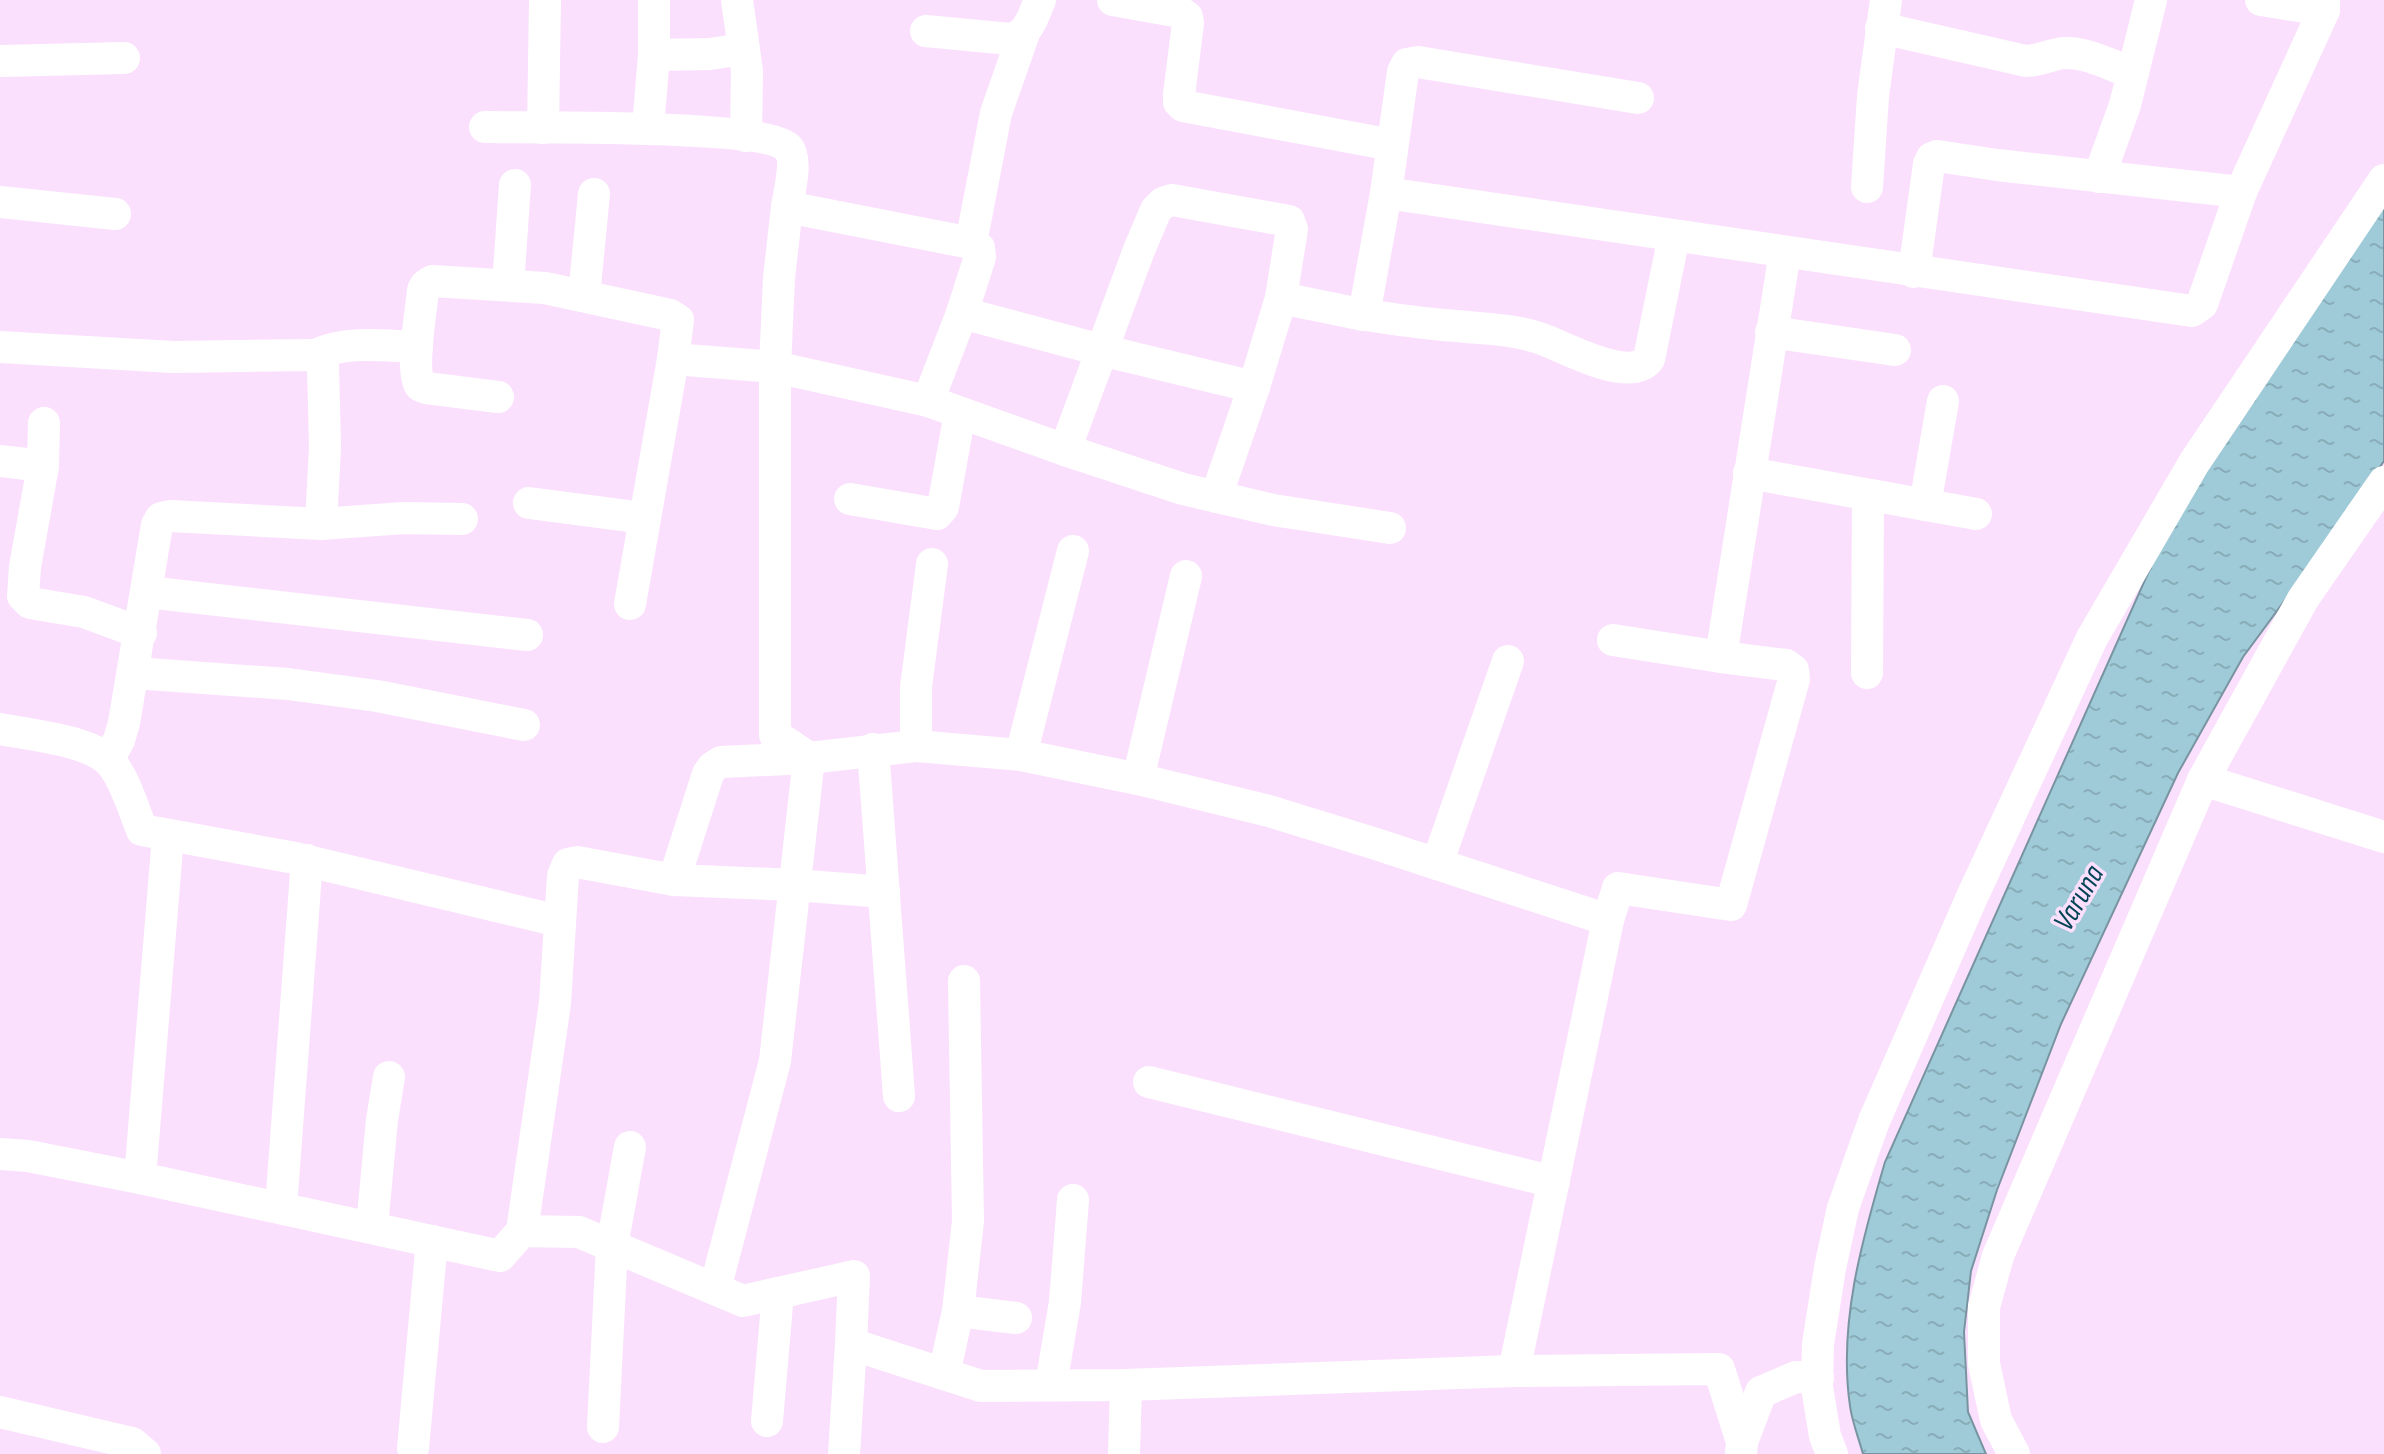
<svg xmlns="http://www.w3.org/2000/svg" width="2384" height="1454" viewBox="0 0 2384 1454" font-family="'Sofia Sans Condensed',sans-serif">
	<defs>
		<pattern id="water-ripples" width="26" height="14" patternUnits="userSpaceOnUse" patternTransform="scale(2)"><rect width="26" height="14" fill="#9fcad8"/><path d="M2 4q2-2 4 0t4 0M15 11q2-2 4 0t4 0" fill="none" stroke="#88adb9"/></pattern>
	</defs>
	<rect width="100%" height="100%" fill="#fbe0fe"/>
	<!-- water -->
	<path fill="url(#water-ripples)" stroke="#7994a1" stroke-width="2" d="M2384,203V461L2316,558L2243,657L2178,773L2061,1024L1997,1190L1971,1271L1964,1332L1968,1412L1986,1454H1863C1859,1439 1852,1422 1850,1406C1838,1324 1862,1240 1885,1162L2174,515Z"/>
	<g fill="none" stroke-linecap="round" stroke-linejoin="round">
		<!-- minor -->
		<g stroke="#fff" stroke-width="32">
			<polyline points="737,0 747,71 746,136"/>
			<polyline points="1113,0 1180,12 1187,17 1188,23 1179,95 1179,102 1183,106 1392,145"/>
			<polyline points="2261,0 2324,10"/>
			<path d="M1881,28L2026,61C2040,61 2051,54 2064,53C2087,52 2112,66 2133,73"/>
			<path d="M926,31L1010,39C1029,35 1033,16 1040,0"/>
			<polyline points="654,55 710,54 743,49"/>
			<polyline points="0,61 124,58"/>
			<path d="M485,127C529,128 766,124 788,148C798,159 789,193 787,207L971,243L979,248L980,257L962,313L1101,350L1254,387L1281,298L1364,315L1386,193L1403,72L1407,64L1418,62L1638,98"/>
			<polyline points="543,128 545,0"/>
			<polyline points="648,128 654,55 654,0"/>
			<polyline points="2099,177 2125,105 2151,0"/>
			<polyline points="1867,187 1873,96 1886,0"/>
			<polyline points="1386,193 2192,311 2202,304 2241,192 2324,10 2324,0"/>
			<polyline points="0,202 115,214"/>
			<polyline points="971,243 996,113 1024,33"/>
			<polyline points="1914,272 1929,164 1932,158 1937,156 1997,165 2241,192"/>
			<polyline points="508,285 515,185"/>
			<polyline points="584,296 594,194"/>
			<path d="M1364,315C1395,319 1425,324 1456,326C1486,329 1518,329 1547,341C1571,350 1629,383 1649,359L1674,236"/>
			<polyline points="1771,332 1895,350"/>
			<polyline points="0,347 173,357 315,355 320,359 323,366 325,447 321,524"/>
			<path d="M315,355C347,340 382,346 417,347"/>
			<polyline points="673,359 775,367 779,278 787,207"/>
			<path d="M498,397L426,388C421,386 419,387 418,380C412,360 421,313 423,290L426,285L432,281L545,288L670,315L678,320L673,359L630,604"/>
			<polyline points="928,401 962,313"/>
			<polyline points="44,423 43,466 25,567 23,596 30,603 84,612 141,633"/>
			<polyline points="1065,450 1183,489 1273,510 1390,528"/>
			<polyline points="0,461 43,466"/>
			<polyline points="1749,473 1976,514"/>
			<polyline points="1216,497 1254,387"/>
			<polyline points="850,499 937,514 943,507 960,413"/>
			<polyline points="529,503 644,518"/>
			<polyline points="1925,505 1943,401"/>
			<polyline points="147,592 527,635"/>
			<polyline points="1613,640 1721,657"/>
			<polyline points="134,673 288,684 377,696 524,725"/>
			<polyline points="1867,673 1868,495"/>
			<path d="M0,729C29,735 88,740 109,761C124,775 134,811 142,830L295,858L559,921"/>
			<polyline points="916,746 916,687 932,564"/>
			<polyline points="873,749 899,1096"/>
			<polyline points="1021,755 1073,551"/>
			<polyline points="108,760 119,740 124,723 157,525 161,518 170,516 321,524 404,518 462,519"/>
			<polyline points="1138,779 1186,576"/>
			<polyline points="2203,780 2384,837"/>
			<polyline points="1437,864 1508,661"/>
			<polyline points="674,880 708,774 713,767 721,762 809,758 916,746 1021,755 1138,779 1269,811 1376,844 1608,920"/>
			<polyline points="1149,1082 1554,1182"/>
			<polyline points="0,1154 28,1156 140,1178 500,1256 522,1231 579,1232 743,1301 854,1276 851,1344 981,1386 1126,1385 1514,1371 1719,1369 1742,1442 1741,1454"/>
			<polyline points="140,1178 168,836"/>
			<polyline points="281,1207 307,860"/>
			<polyline points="372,1227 382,1120 389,1077"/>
			<polyline points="522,1231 555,1003 563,876 568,864 577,862 674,880 795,885 884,892"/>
			<polyline points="715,1289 775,1061 809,758 775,735 775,367 928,401 1065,450 1139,250 1156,210 1163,203 1172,200 1289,221 1292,229 1281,298"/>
			<polyline points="958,1311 1016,1318"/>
			<polyline points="1514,1371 1608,920 1618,888 1731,905 1794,679 1793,670 1786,665 1721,657 1785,252"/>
			<polyline points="944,1374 958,1311 968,1221 964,981"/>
			<polyline points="1051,1385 1065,1302 1073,1200"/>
			<polyline points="0,1412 132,1443 145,1454"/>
			<polyline points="767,1421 778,1293"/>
			<polyline points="603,1427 612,1246 630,1147"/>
			<polyline points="1742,1442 1761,1392 1796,1377 1818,1378"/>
			<polyline points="413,1448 432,1241"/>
			<polyline points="844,1454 851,1344"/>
			<polyline points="1124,1454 1126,1385"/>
			<polyline points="1832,1454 1825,1436 1817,1387 1818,1344 1830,1268 1843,1208 1874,1121 1972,897 2092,638 2194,463 2384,180"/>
			<polyline points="2014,1454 1996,1420 1984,1364 1984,1307 1998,1256 2203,780 2303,599 2384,482"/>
		</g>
	</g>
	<g text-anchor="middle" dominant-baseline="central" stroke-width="7" stroke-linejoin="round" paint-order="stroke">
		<!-- water labels -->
		<g font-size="30" font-style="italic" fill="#034454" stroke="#fbe0fe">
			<text transform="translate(2079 898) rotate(-60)">Varuna</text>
		</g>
	</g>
</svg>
